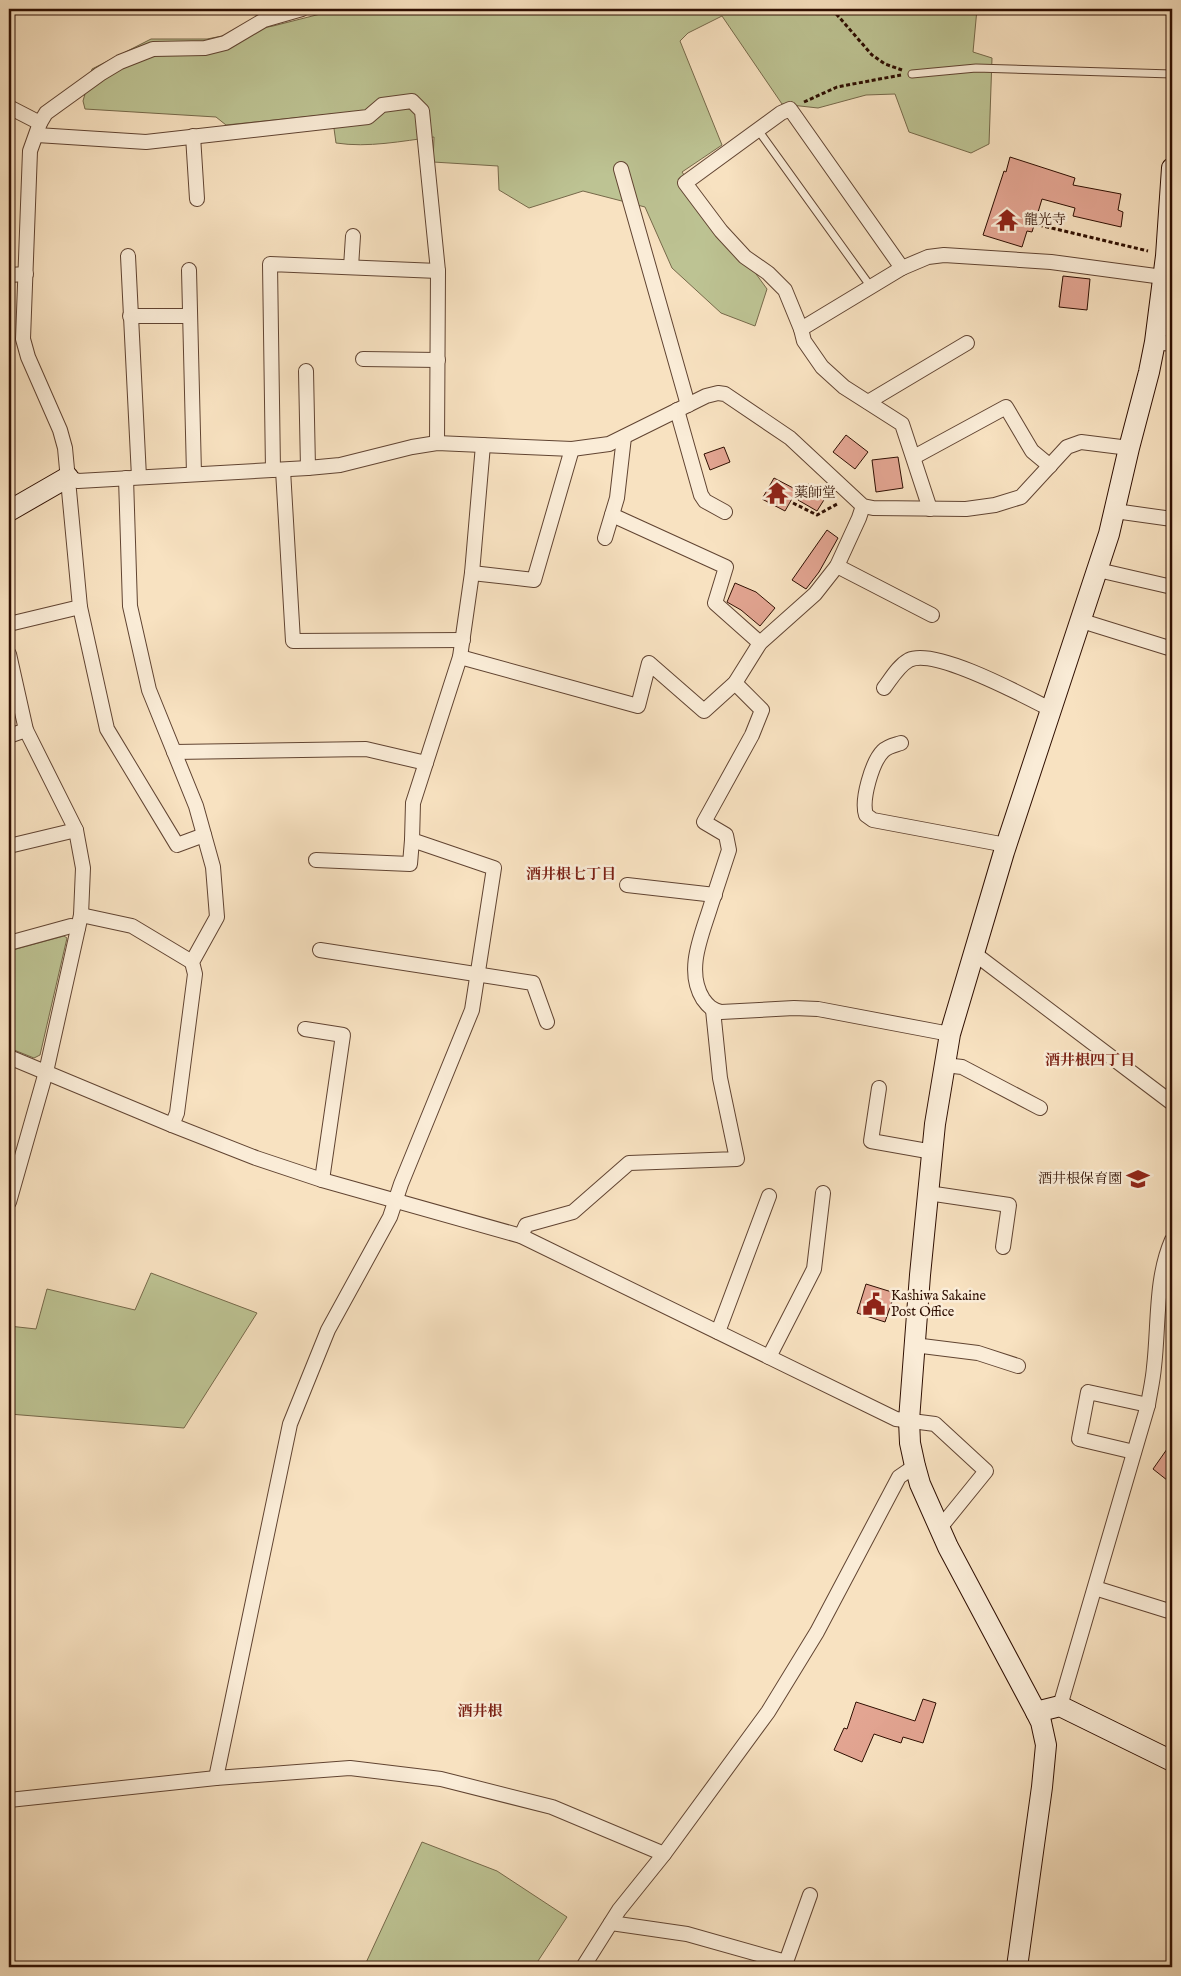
<svg xmlns="http://www.w3.org/2000/svg" width="1181" height="1976" viewBox="0 0 1181 1976" font-family="'IM FELL English','Noto Serif JP',serif">
	<rect width="100%" height="100%" fill="#f8e2c1"/>
	<filter id="stains"><feTurbulence type="fractalNoise" baseFrequency=".004" numOctaves="4"/><feColorMatrix values="0 0 0 0 .2 0 0 0 0 .09 0 0 0 0 .02 0 0 0 .5 -.17"/></filter>
	<radialGradient id="worn" r=".72"><stop offset=".6" stop-color="#630" stop-opacity="0"/><stop offset="1" stop-color="#630" stop-opacity=".3"/></radialGradient>
	<!-- green -->
	<g fill="#bdc393" stroke="#76694a">
		<path d="M340,9H977L973,52L992,58L989,144L971,153L909,132L895,94L866,95L818,108L782,104L722,16L688,33L680,41L722,145L682,172L767,289L755,326L721,313L672,268L645,207L583,191L529,208L499,190L498,166L433,162L434,137C402,141 368,148 336,143L332,114L226,125L216,117L85,109L83,101L92,69L151,39H207L273,26Z"/>
		<polygon points="64,936 67,938 40,1055 34,1058 9,1048 9,951"/>
		<polygon points="151,1273 257,1313 184,1428 9,1414 9,1326 36,1329 47,1289 135,1310"/>
		<polygon points="422,1842 497,1871 567,1917 534,1967 364,1967"/>
	</g>
	<!-- building -->
	<g fill="#e3a592" stroke="#2f0f02">
		<polygon points="1010,157 1075,178 1073,185 1121,194 1118,210 1123,212 1121,227 1073,216 1075,208 1042,199 1032,232 1027,231 1022,247 983,235 1004,171 1006,172"/>
		<polygon points="1063,276 1090,279 1087,310 1059,307"/>
		<polygon points="846,435 868,452 855,469 833,452"/>
		<polygon points="724,447 730,462 710,470 704,454"/>
		<polygon points="898,457 903,488 876,492 872,460"/>
		<polygon points="774,478 797,490 785,511 762,499"/>
		<polygon points="808,484 827,495 817,511 798,500"/>
		<polygon points="827,530 838,538 819,572 806,589 792,580"/>
		<polygon points="735,583 756,592 775,608 760,626 741,610 727,602"/>
		<polygon points="866,1284 895,1293 885,1322 857,1313"/>
		<polygon points="1172,1442 1172,1484 1153,1469"/>
		<polygon points="923,1699 936,1703 923,1743 903,1737 901,1743 874,1734 862,1762 834,1750 844,1728 847,1729 856,1702 915,1721"/>
	</g>
	<g fill="none" stroke-linecap="round" stroke-linejoin="round">
		<defs>
			<g id="lane">
				<polyline points="912,74 976,68 1172,74"/>
				<polyline points="758,130 871,287"/>
			</g>
			<g id="street">
				<polyline points="9,107 40,123 46,113 100,74 120,62 153,49 205,48 225,43 264,20 302,9"/>
				<polyline points="37,135 146,142 368,117 382,105 412,101 422,111 438,271 437,443"/>
				<polyline points="193,136 197,199"/>
				<polyline points="621,169 688,405"/>
				<polyline points="128,256 139,477"/>
				<polyline points="351,267 353,236"/>
				<polyline points="189,270 194,474"/>
				<polyline points="9,275 26,274"/>
				<polyline points="130,316 190,316"/>
				<polyline points="801,329 785,290 768,273 745,257 721,231 685,183 781,113 790,109 902,268"/>
				<polyline points="1155,342 1172,344"/>
				<polyline points="363,359 438,360"/>
				<polyline points="306,371 308,468"/>
				<polyline points="868,402 967,343"/>
				<polyline points="677,410 701,495 705,501 725,512"/>
				<polyline points="914,457 1006,407 1032,451 1050,466"/>
				<polyline points="273,470 270,264 438,271"/>
				<polyline points="283,470 293,641 463,640"/>
				<polyline points="68,477 78,481 308,468 340,465 412,447 437,443 572,449 609,444 706,396 718,393 725,394 790,438 863,506 873,508 966,509 995,505 1021,497 1067,447 1081,442 1129,448"/>
				<polyline points="126,478 130,606 149,690 196,806 213,867 217,917 192,962 195,974 177,1113 172,1125"/>
				<polyline points="930,509 902,424 844,387 822,367 804,341 801,329 902,268 928,257 944,255 1051,262 1163,277"/>
				<polyline points="1115,511 1172,519"/>
				<polyline points="612,515 726,567 715,603 760,643"/>
				<polyline points="605,538 617,498 624,437"/>
				<polyline points="837,566 932,615"/>
				<polyline points="1098,570 1172,587"/>
				<polyline points="472,573 534,580 572,449"/>
				<polyline points="80,607 107,729 177,845 204,835"/>
				<polyline points="1082,621 1172,649"/>
				<polyline points="9,624 80,607 65,448 60,430 28,357 23,339 30,151 40,123"/>
				<polyline points="9,654 26,730 76,830 83,868 81,915 46,1072 9,1202"/>
				<polyline points="460,657 638,706 649,663 704,711 735,683 760,643 815,594 837,566 859,518 863,506"/>
				<path d="M735,683L762,710L752,735L704,822L726,835L729,850C723,868 717,887 711,905C702,935 685,970 703,999C708,1006 712,1010 721,1012L794,1008L818,1009L950,1034"/>
				<path d="M884,688C891,679 898,666 909,660C935,647 1026,697 1052,710"/>
				<polyline points="9,736 26,730"/>
				<path d="M901,743C895,745 888,746 883,751C872,762 861,800 866,815L873,820L1006,845"/>
				<polyline points="174,752 366,749 426,763"/>
				<polyline points="9,846 76,830"/>
				<polyline points="316,860 410,864 412,840"/>
				<polyline points="627,885 715,895"/>
				<polyline points="81,915 132,926 192,962"/>
				<polyline points="9,943 71,926 78,928"/>
				<polyline points="320,950 533,983 547,1022"/>
				<polyline points="975,954 1172,1103"/>
				<polyline points="305,1029 343,1035 322,1180"/>
				<polyline points="9,1057 172,1125 256,1158 322,1180 521,1236 896,1419 935,1424 986,1471 939,1529"/>
				<polyline points="945,1065 962,1067 1040,1108"/>
				<polyline points="879,1088 871,1141 933,1152"/>
				<polyline points="928,1193 1009,1205 1003,1247"/>
				<polyline points="521,1236 526,1225 573,1212 629,1163 737,1159 720,1078 713,1010"/>
				<polyline points="718,1332 769,1196"/>
				<polyline points="914,1345 978,1353 1018,1366"/>
				<polyline points="769,1357 814,1269 823,1193"/>
				<polyline points="1134,1452 1079,1439 1088,1392 1148,1405"/>
				<polyline points="1095,1588 1172,1612"/>
				<path d="M1060,1706L1148,1405C1150,1392 1153,1380 1154,1367C1159,1325 1155,1279 1172,1240"/>
				<polyline points="216,1778 290,1424 328,1330 390,1217 401,1184 472,1010 494,868 412,840 413,803 460,657 472,573 483,445"/>
				<polyline points="9,1800 216,1778 350,1768 441,1779 552,1807 664,1854"/>
				<polyline points="611,1923 687,1934 786,1962 810,1895"/>
				<polyline points="583,1967 619,1910 664,1854 768,1712 817,1632 899,1477 915,1466"/>
			</g>
			<g id="secondary">
				<polyline points="9,511 68,477"/>
				<polyline points="1036,1712 1060,1706 1172,1761"/>
				<polyline points="1017,1967 1042,1787 1046,1745 1041,1722 1036,1712 948,1547 920,1484 915,1466 910,1443 909,1420 920,1275 935,1124 950,1034 1004,852 1109,534 1129,448 1149,372 1155,342 1166,256 1172,168"/>
			</g>
		</defs>
		<!-- lane casing -->
		<use href="#lane" stroke="#614432" stroke-width="9"/>
		<!-- street casing -->
		<use href="#street" stroke="#614432" stroke-width="16"/>
		<!-- secondary casing -->
		<use href="#secondary" stroke="#2f0f02" stroke-width="22"/>
		<!-- path -->
		<g stroke="#2f0f02" stroke-width="3" stroke-dasharray="4 2.5" stroke-linecap="butt">
			<polyline points="832,9 872,55 885,64 902,70"/>
			<polyline points="804,102 837,87 901,75"/>
			<polyline points="1039,225 1148,251"/>
			<polyline points="793,503 817,515 839,503"/>
		</g>
		<!-- lane -->
		<use href="#lane" stroke="#faecd7" stroke-width="7"/>
		<!-- street -->
		<use href="#street" stroke="#faecd7" stroke-width="14"/>
		<!-- secondary -->
		<use href="#secondary" stroke="#faecd7" stroke-width="20"/>
	</g>
	<!-- icons -->
	<defs>
		<symbol id="temple-bare" viewBox="-9 -9 18 18"><path d="M0-6L5-2H3V0L6.5 2.5H4V6H1.5V3h-3V6H-4V2.5H-6.5L-3 0V-2H-5Z" fill="#8f2418" stroke="#faecd7" stroke-width="2.5" paint-order="stroke"/></symbol>
		<symbol id="school-bare" viewBox="-9 -9 18 18"><path d="M0-5L7-2L0 1L-7-2ZM-4 1L0 2.5L4 1V4Q0 6-4 4Z" fill="#8f2418" stroke="#faecd7" stroke-width="2.5" paint-order="stroke"/></symbol>
		<symbol id="civic-bare" viewBox="-9 -9 18 18"><path d="M-.6-6.5H3V-4.5H.6V-3L4-1V1h2V6H-6V1h2V-1L-.6-3ZM-1.2 2.5V6h2.4V2.5Z" fill="#8f2418" stroke="#faecd7" stroke-width="2.5" paint-order="stroke"/></symbol>
	</defs>
	<g fill-rule="evenodd">
		<use href="#temple-bare" x="991" y="204" width="32" height="32"/>
		<use href="#temple-bare" x="761" y="477" width="32" height="32"/>
		<use href="#school-bare" x="1122" y="1163" width="32" height="32"/>
		<use href="#civic-bare" x="858" y="1288" width="32" height="32"/>
	</g>
	<g text-anchor="middle" dominant-baseline="central" stroke-width="5" stroke-linejoin="round" paint-order="stroke">
		<!-- poi labels -->
		<g font-size="14" fill="#2f0f02" stroke="#faecd7" text-anchor="start">
			<text x="1024" y="220">龍光寺</text>
			<text x="794" y="493">薬師堂</text>
			<text x="1122" y="1179" text-anchor="end">酒井根保育園</text>
			<text x="891" y="1296">Kashiwa Sakaine<tspan x="891" dy="16">Post Office</tspan></text>
		</g>
		<!-- neighbourhood labels -->
		<g font-size="15" font-weight="bold" fill="#7a1f14" stroke="#faecd7">
			<text x="571" y="874">酒井根七丁目</text>
			<text x="1090" y="1060">酒井根四丁目</text>
			<text x="480" y="1711">酒井根</text>
		</g>
	</g>
	<!-- margin -->
	<rect width="1181" height="1976" fill="none" stroke="#f8e2c1" stroke-width="30"/>
	<rect x="10" y="10" width="1161" height="1956" fill="none" stroke="#2f0f02" stroke-width="2.5"/>
	<rect x="15" y="15" width="1151" height="1946" fill="none" stroke="#2f0f02"/>
	<rect width="100%" height="100%" filter="url(#stains)"/>
	<rect width="100%" height="100%" fill="url(#worn)"/>
</svg>
